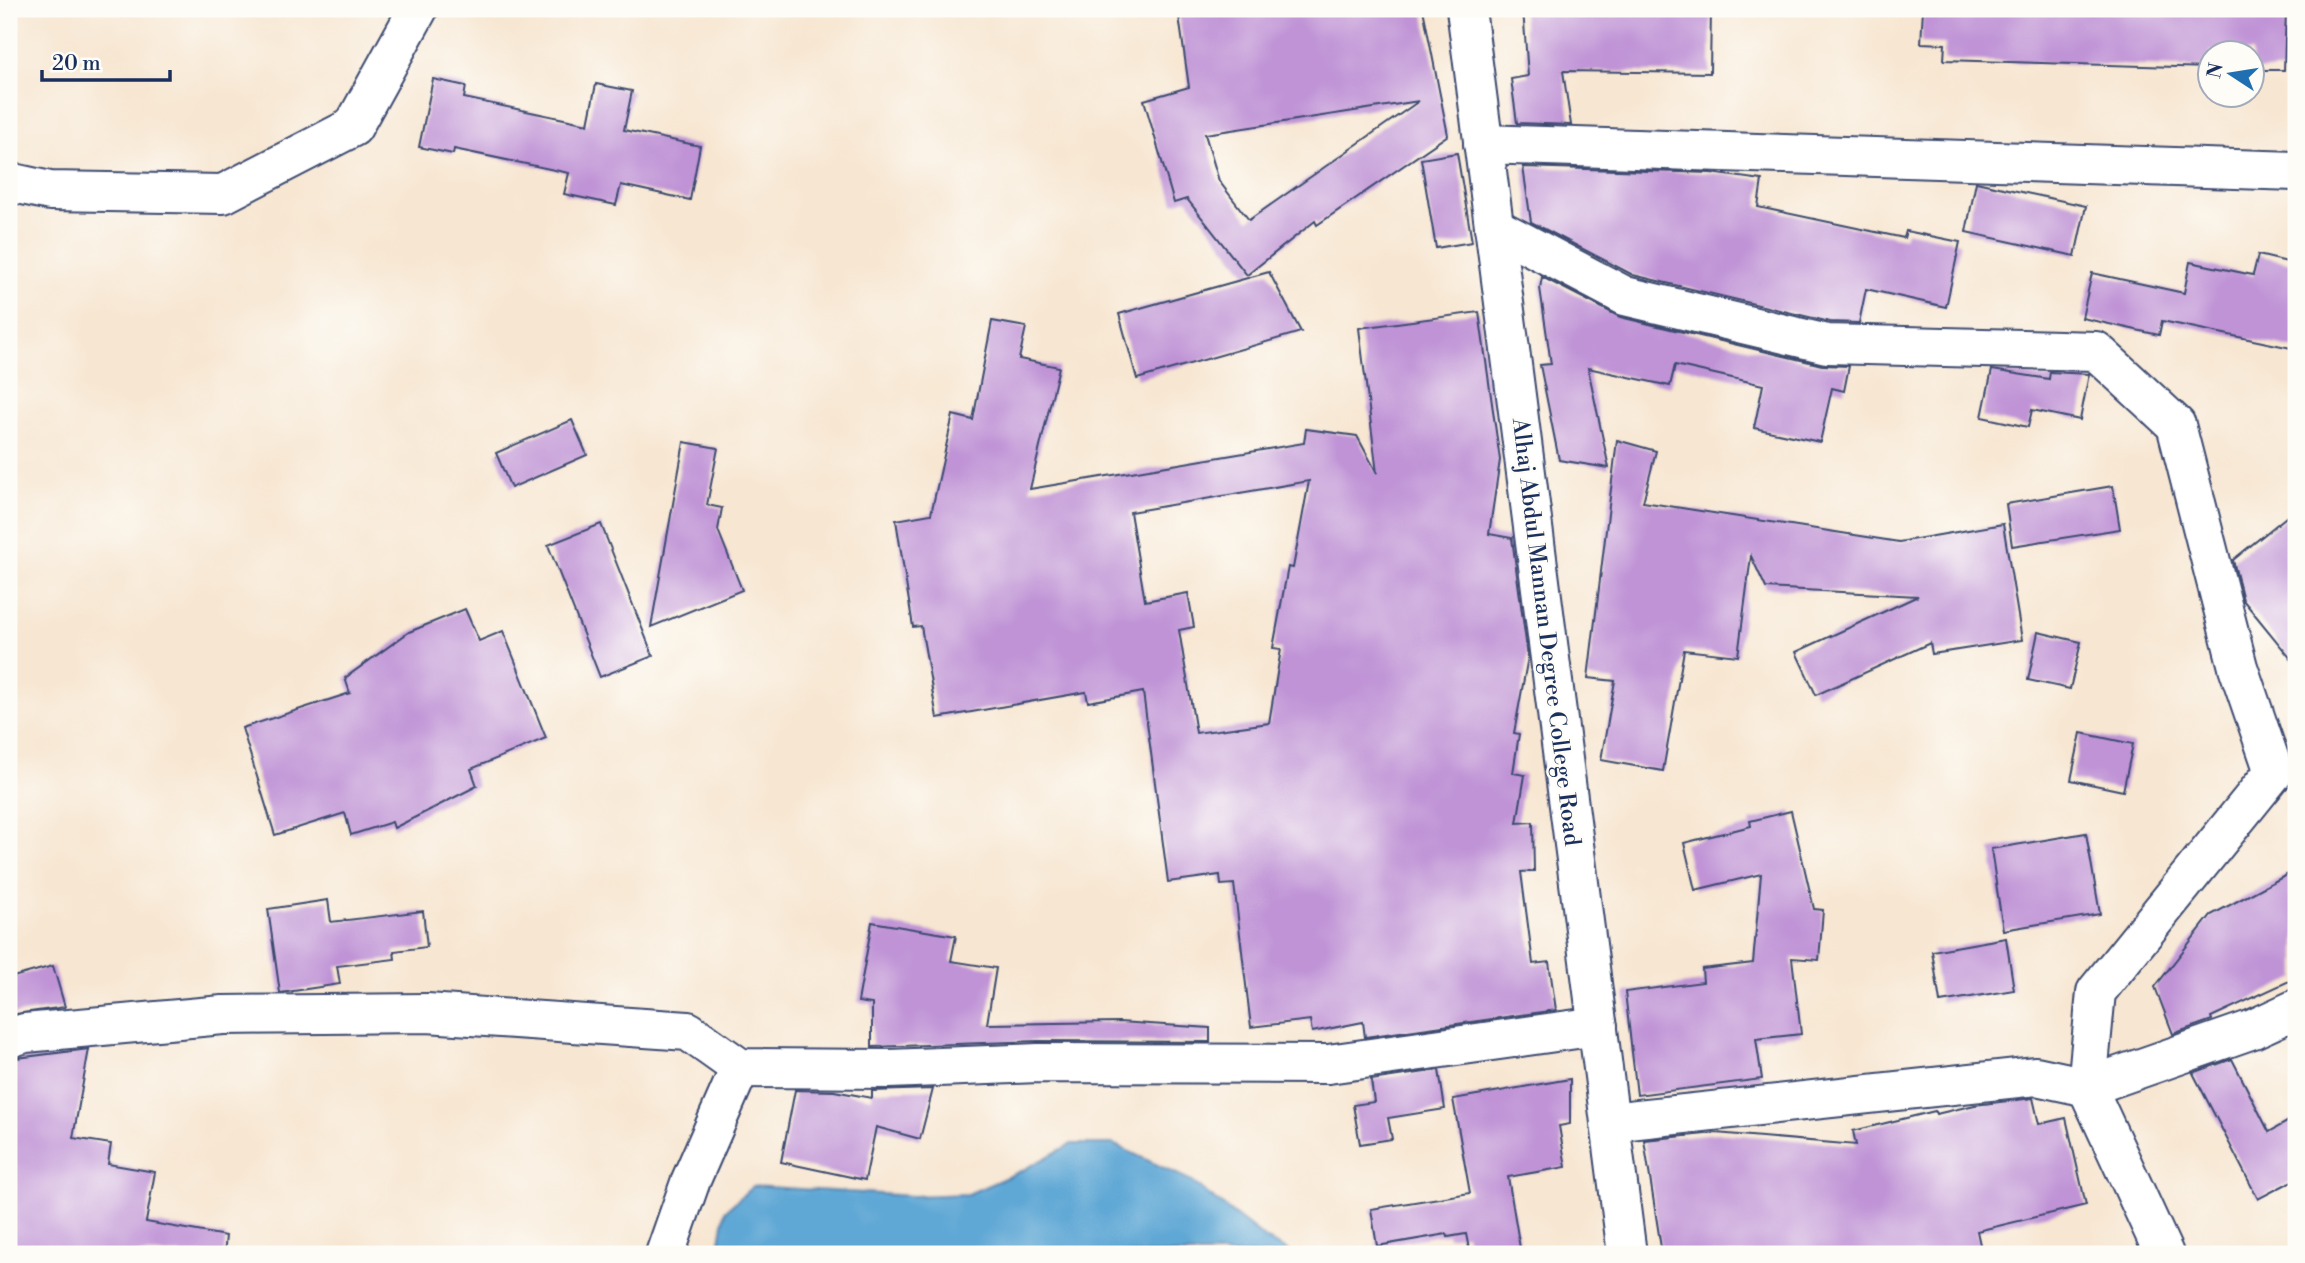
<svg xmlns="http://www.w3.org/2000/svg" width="2305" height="1263" viewBox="0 0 2305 1263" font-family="'Libre Bodoni',serif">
	<rect width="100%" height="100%" fill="#fdfcf7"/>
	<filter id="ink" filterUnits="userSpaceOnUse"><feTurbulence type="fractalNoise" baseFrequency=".0143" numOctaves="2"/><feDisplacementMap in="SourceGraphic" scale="14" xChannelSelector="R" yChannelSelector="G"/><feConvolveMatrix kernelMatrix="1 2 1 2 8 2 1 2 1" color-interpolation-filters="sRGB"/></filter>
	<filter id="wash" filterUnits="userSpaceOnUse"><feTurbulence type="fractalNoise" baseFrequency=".00686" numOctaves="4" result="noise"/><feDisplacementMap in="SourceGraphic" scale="28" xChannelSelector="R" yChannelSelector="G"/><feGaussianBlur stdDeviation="1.57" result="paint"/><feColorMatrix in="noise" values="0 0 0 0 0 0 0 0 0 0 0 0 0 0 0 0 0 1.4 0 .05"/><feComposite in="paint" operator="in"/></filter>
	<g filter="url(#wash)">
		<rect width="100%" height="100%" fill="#f7e6d1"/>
		<!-- water -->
		<polygon fill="#5fa7d5" stroke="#3d6b9a" stroke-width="2" points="1071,1144 1113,1144 1190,1180 1267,1240 1294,1254 718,1254 725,1211 753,1186 913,1196 968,1194 1023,1170"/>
		<g id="blocks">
			<!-- building -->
			<g fill="#bf93d6" fill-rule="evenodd">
				<path d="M1178,9H1423L1448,135L1317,225L1315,221L1247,275L1187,199L1174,203L1144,100L1189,87ZM1419,101L1249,220L1219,181L1205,134Z"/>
				<polygon points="1523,9 1711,9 1710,73 1563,71 1571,125 1517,123 1511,79 1528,76"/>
				<polygon points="1923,9 2286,9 2284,70 2252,70 2252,52 2210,52 2210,68 1944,60 1945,44 1921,43"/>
				<polygon points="433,79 466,86 464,98 588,124 596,84 632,91 624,130 700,146 690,200 621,185 616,205 564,194 569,173 454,149 453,154 419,147"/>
				<polygon points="1457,153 1472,242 1436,248 1421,159"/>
				<polygon points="1523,167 1711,173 1762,180 1758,207 1904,238 1906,231 1960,242 1946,307 1866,289 1859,323 1830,322 1633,275 1531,222"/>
				<polygon points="1976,182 2086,206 2075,256 1966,232"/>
				<polygon points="2258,255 2296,264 2296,349 2162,321 2159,335 2082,318 2092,273 2184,293 2190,262 2253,275"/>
				<polygon points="1269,272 1301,332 1137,379 1119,314"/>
				<polygon points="1542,277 1620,317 1822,365 1849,366 1844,391 1832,388 1820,442 1754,428 1763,385 1675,365 1670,386 1588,368 1609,468 1559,460 1540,365 1551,364 1540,288"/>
				<path d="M1479,312L1500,460L1489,534L1512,538L1528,657L1514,733L1519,734L1513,773L1525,775L1517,823L1533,822L1534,871L1521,872L1533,964L1549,962L1556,1010L1365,1037L1363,1022L1312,1032L1310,1020L1251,1027L1234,884L1221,885L1220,875L1168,882L1143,692L1088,702L1086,692L937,718L921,626L913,627L896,520L931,514L953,415L973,420L992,321L1026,327L1019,359L1059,367L1030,489L1304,443L1306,429L1357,436L1377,473L1359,328ZM1309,481L1293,568L1288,567L1273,648L1281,649L1269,723L1196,733L1179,630L1194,627L1188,593L1145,601L1130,512Z"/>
				<polygon points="1992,370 2049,379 2050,372 2089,374 2080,420 2032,410 2028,427 1982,417"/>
				<polygon points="572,420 587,455 511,488 496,453"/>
				<polygon points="1617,440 1656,451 1643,502 1899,542 2003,524 2022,640 1932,654 1930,643 1816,695 1796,652 1918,596 1766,588 1751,556 1738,656 1684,650 1663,771 1601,760 1615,681 1588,678"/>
				<polygon points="684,442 718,448 707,505 722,508 718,530 742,590 651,627"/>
				<polygon points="2113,486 2120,529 2012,546 2006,504"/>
				<polygon points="2296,509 2296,665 2243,600 2233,560"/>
				<polygon points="601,524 653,656 600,677 548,545"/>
				<polygon points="465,609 479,641 503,631 546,738 471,769 477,786 394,828 392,822 351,835 345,813 275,835 242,728 350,693 345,678 409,632"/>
				<polygon points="2038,632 2081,642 2070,689 2028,680"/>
				<polygon points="2081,733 2133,744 2123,791 2071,780"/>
				<polygon points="1791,811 1814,909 1823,910 1819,960 1792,958 1801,1034 1756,1039 1762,1079 1637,1095 1625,992 1703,982 1702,969 1753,963 1761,874 1695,890 1684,843 1751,826 1750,821"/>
				<polygon points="2086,833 2100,914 2003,930 1991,849"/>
				<polygon points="2296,870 2296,978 2211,1017 2212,1020 2173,1034 2155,987 2211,915"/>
				<polygon points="328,900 331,922 423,911 427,947 394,951 395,959 337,966 340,984 280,993 268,909"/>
				<polygon points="872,922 956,936 951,961 996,968 987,1024 1119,1022 1210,1028 1210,1042 1038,1041 872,1047 872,1004 858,1002"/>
				<polygon points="2006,938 2014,990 1940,1002 1932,951"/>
				<polygon points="53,966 65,1007 9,1015 9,978"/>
				<polygon points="89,1049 73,1138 111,1144 108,1164 155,1172 146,1222 226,1236 224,1254 9,1254 9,1059"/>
				<polygon points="2232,1059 2269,1132 2296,1117 2296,1179 2258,1199 2193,1073"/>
				<polygon points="1439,1070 1445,1109 1388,1118 1392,1139 1360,1144 1353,1105 1374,1102 1371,1080"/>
				<polygon points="1570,1079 1570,1124 1559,1126 1566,1167 1508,1177 1521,1254 1470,1254 1466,1234 1448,1237 1447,1234 1377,1246 1371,1209 1470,1193 1453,1099"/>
				<polygon points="933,1089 920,1139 876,1127 865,1180 781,1162 795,1090 834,1091 872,1098 872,1091"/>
				<polygon points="2033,1098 2039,1124 2066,1118 2086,1205 1977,1231 1982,1254 1662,1254 1644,1140 1716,1133 1856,1145 1853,1131 1935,1111 1936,1114 1975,1105"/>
			</g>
		</g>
	</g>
	<g filter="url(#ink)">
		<use href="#blocks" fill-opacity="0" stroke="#3c4a6f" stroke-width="2"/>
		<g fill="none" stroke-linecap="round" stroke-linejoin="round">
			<defs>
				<g id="street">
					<polyline points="1483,144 2296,171"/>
					<polyline points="9,182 50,191 223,194 353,127 418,9"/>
					<polyline points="1494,227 1625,296 1827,344 2096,351 2176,425 2238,667 2274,772 2096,992 2087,1087 2164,1254"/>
					<polyline points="9,1038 25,1033 223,1015 427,1013 688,1031 740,1068 889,1069 1038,1063 1328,1064 1598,1026"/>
					<polyline points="1610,1122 2036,1076 2087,1087 2253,1029 2296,1009"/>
					<polyline points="665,1254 691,1180 740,1068"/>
				</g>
				<polyline id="secondary" points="1466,9 1627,1254"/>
			</defs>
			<!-- street casing -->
			<use href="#street" stroke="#3c4a6f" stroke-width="42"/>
			<!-- secondary casing -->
			<use href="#secondary" stroke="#3c4a6f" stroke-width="42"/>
			<!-- street -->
			<use href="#street" stroke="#fff" stroke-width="38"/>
			<!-- secondary -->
			<use href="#secondary" stroke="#fff" stroke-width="38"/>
		</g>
	</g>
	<g text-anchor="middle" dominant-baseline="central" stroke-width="5" stroke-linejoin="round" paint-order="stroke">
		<!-- street labels -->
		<g font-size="23" fill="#1b2f5e" stroke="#fdfcf7">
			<text transform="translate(1546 632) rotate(83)">Alhaj Abdul Mannan Degree College Road</text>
		</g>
	</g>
	<!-- margin -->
	<rect width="2305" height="1263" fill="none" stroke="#fdfcf7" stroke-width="35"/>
	<!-- north arrow -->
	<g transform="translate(2231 74) rotate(282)"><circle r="33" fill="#fdfcf7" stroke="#a3aaba" stroke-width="2"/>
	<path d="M0-5L12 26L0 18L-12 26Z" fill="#1f6fb2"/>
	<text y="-10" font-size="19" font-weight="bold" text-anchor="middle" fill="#1b2f5e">N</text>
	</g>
	<!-- scale -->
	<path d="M42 70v10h128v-10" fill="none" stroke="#1b2f5e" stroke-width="3.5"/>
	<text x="52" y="70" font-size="21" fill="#1b2f5e" stroke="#fdfcf7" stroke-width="5" paint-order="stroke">20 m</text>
</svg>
